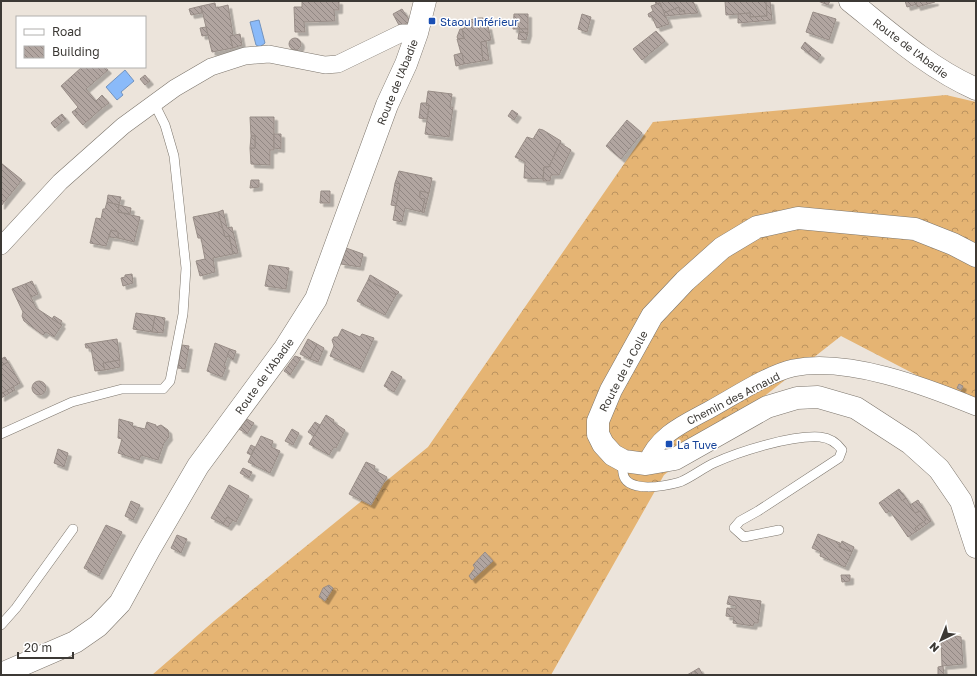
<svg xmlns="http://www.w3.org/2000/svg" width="977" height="676" viewBox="0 0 977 676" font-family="'Golos Text',sans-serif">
	<defs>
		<pattern id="forest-crowns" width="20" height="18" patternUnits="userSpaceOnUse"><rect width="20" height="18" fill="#e5b473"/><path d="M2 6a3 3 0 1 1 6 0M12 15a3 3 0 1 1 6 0" fill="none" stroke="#bb935f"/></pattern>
		<pattern id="building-back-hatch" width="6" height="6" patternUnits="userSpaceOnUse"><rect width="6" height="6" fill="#b1a5a0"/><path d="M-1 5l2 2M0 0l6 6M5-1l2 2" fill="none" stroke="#918783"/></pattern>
		<filter id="shadow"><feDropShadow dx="3.5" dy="3.5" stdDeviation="0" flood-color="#0004"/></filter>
	</defs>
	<rect width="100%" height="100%" fill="#ece4db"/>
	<!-- forest -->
	<polygon fill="url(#forest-crowns)" points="946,95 976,102 976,406 841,336 664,475 551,675 152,675 214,621 428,447 653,122"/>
	<!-- water -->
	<g fill="#8abaf9" stroke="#7393be">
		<polygon points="259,20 265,43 260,47 256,45 250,22"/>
		<polygon points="125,70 134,81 121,92 123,95 117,100 106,87"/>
	</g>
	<!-- building -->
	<g fill="url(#building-back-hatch)" stroke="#988d87" filter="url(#shadow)">
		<polygon points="302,1 339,1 339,10 334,10 335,21 304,22 305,32 295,32 294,7 302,7"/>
		<polygon points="655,1 693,1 698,13 685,14 684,10 680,12 679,7 664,13 660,3 656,4"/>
		<polygon points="725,1 766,1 767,16 750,17 750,13 726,15"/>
		<polygon points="766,1 770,1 772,20 738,23 738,14 750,13 750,17 767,16"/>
		<polygon points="818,1 830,1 828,5"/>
		<polygon points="905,1 916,1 917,4 907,7"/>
		<polygon points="916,1 935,1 935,2 917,7"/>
		<polygon points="215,3 216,8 228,5 233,35 230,36 233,48 212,52 201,6"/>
		<polygon points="660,3 669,24 657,28 652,17 649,17 648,14 653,11 651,6"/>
		<polygon points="201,6 202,13 191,15 189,9"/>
		<polygon points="679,7 680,12 684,10 685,14 665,16 664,13"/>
		<polygon points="402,9 410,21 400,27 393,14"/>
		<polygon points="813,12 836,19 829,40 806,32"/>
		<polygon points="514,14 528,14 528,29 513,29"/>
		<polygon points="582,14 591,17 587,32 578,29"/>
		<polygon points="479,18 481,27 488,26 491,40 481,42 483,61 464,64 457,39 464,38 462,29 465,28 465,21"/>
		<polygon points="479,18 483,18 484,26 481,27"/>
		<polygon points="206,27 208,35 202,36 200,28"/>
		<polygon points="460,29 462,29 464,38 458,39 457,37"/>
		<polygon points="519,29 528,29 528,33 519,32"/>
		<polygon points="656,31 665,41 642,60 633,49"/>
		<polygon points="519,32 528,33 526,40 518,39"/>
		<polygon points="240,34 242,45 233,48 230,36"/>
		<circle cx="295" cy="44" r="6"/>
		<polygon points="486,41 489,60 483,61 481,42"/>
		<polygon points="805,42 812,48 808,53 801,48"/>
		<polygon points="812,48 821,55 817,60 808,53"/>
		<polygon points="462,53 464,64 456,66 454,55"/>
		<polygon points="82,67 105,67 108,70 86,89 102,108 83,125 75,116 78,113 75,110 78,107 61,86"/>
		<polygon points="145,75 150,81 145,85 140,79"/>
		<polygon points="428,91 452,94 450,107 453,107 449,137 425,134 429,106 426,105"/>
		<polygon points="102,95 109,103 102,108 96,101"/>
		<polygon points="421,103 427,103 426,105 429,106 427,119 419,118"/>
		<polygon points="75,110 78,113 75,116 72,112"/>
		<polygon points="512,110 518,114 514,120 508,116"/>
		<polygon points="62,114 66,119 62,122 58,117"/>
		<polygon points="58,117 62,122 55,128 51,123"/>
		<polygon points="250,117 274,117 274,150 270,150 270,165 251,164 250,148 255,148 255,136 251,136"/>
		<polygon points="627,120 642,133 621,159 606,146"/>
		<polygon points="539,129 543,130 561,141 549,167 544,167 543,179 524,178 525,162 515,157 527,137 533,139"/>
		<polygon points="274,134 281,134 281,149 274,148"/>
		<polygon points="251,136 255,136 255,148 250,148"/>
		<polygon points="560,143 571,150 559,175 551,175 550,181 543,181 544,167 549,167"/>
		<polygon points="1,163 22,180 1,206"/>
		<polygon points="399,171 432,178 429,193 420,191 420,198 425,199 422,212 405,208 402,222 393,220 400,184 395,183"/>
		<polygon points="251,180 259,180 259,187 250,188"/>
		<polygon points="395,183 400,184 396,206 391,205"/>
		<polygon points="321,191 330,191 330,203 320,203"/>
		<polygon points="420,191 429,193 424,213 422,212 425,199 420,198"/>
		<polygon points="108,195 121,197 119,205 107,202"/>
		<polygon points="107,202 119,205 118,212 140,217 134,242 118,238 118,232 111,230 106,246 90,243 96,218 101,219 103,209 105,209"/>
		<polygon points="119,205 131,208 130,214 118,212"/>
		<polygon points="223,210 227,228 232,227 238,253 233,254 229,236 225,237 218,212"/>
		<polygon points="218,212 225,237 229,236 233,254 213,258 215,272 200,276 196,261 205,259 201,238 198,238 193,217"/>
		<polygon points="111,230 118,232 118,238 109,237"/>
		<polygon points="346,248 363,254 360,267 341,264"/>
		<polygon points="269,265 289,268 286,289 265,286"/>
		<polygon points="132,274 133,283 123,286 121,278 125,277 125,275"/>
		<polygon points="370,275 372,276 399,292 396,295 368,280"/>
		<polygon points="368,280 396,295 385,315 357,301"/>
		<polygon points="32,281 38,294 31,297 25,284"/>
		<polygon points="25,284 36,308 62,325 54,337 46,332 43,335 24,321 22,316 23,312 12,289"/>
		<polygon points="136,313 155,316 152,332 133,329"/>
		<polygon points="54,316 62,321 60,324 52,319"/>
		<polygon points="155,316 165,318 163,333 152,332"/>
		<polygon points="342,329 360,337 362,334 374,338 360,369 330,356 334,346 332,340 334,337 338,337"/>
		<polygon points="117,339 120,360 103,363 105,370 95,371 91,348 86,348 85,344"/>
		<polygon points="308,339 317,344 310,359 300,354"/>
		<polygon points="215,343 230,349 224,366 226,367 222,377 207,371"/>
		<polygon points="317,344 324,348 318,362 310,359"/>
		<polygon points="182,345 189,346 185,369 178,368"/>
		<polygon points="230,349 236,351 233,360 227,356"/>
		<polygon points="295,356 301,358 290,375 284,371"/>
		<polygon points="5,357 8,362 1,366 1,359"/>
		<polygon points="120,360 120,367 105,370 103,363"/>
		<polygon points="8,362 20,383 1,394 1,366"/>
		<polygon points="392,371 402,377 394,392 384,386"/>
		<circle cx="39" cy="388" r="7"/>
		<polygon points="959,384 963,386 961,390 957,388"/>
		<polygon points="13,387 15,390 1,398 1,394"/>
		<polygon points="326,415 334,420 333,422 345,430 336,448 334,447 329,455 309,444"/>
		<polygon points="119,419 133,423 132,426 145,429 147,422 156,425 156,427 161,425 168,430 169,437 164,443 158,460 141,455 139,460 118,453 122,439 118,438"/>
		<polygon points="247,419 254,423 247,434 239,429"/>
		<polygon points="315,422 320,425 314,436 308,432"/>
		<polygon points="292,429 299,433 293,445 285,441"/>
		<polygon points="261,436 273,441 271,447 280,451 270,473 248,462"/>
		<polygon points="251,445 255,447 251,455 247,453"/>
		<polygon points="58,449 68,453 64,467 54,463"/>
		<polygon points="366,462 375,466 374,470 387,477 371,505 349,494"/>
		<polygon points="243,468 252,472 249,478 240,473"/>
		<polygon points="229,485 249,496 236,522 227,517 223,524 211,518"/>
		<polygon points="899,489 906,498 902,501 896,491"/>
		<polygon points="896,491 902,501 906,498 915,513 920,511 926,520 915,528 917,531 908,537 890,511 886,513 879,503"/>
		<polygon points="918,500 931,521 917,531 915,528 926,520 920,511 915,513 910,505"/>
		<polygon points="131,501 140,505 133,520 125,516"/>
		<polygon points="227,517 233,520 228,527 223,524"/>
		<polygon points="106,525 122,532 99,576 84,568"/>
		<polygon points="818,534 840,543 839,547 852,552 845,567 820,556 821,552 812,548"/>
		<polygon points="177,535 187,539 181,553 171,548"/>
		<polygon points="842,541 854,547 852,552 839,547"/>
		<polygon points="485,552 493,561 472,580 469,576 475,568 473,565"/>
		<polygon points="841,575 850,575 850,581 842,582"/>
		<polygon points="329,585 333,588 325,601 319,597 323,588"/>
		<polygon points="729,596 761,601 758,623 754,623 753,626 733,623 734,617 726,616 727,608 736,609 736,606 727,604"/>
		<polygon points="956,636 961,637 963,664 942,666 941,637"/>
		<polygon points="943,666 944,675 938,675 938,667"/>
		<polygon points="699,668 703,675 697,675 694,671"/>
		<polygon points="694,671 697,675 687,675"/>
	</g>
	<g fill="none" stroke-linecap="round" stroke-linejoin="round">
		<defs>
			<g id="service">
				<polyline points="1,434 72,402 122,389 163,389 170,381 183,314 186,268 174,156 165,125 154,103"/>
				<path d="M624,461C623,465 622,469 623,473C626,494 666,486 680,482C692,477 703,468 714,463C740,451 792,435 820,437C830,438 837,443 842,450L839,458L758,511L740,521L734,528L744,537L779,530"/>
				<polyline points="1,625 16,608 73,529"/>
			</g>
			<g id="minor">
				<polyline points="1,246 60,182 123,126 175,88 211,67 245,56 269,54 325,65 338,64 402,33 417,33"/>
				<path d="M646,464C657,435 683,424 709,410C733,397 767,374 793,368C848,357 925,386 976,407"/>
			</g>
			<g id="tertiary">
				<path d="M850,1C890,33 929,68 976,89"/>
				<polyline points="976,256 953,244 915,229 798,218 757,227 722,248 685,281 652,316 611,390 598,421 598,434 603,444 613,455 624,461 646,464 675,459 767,407 797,398 818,397 856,408 910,443 939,469 961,501 976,547"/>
				<polyline points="1,674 75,642 98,626 120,603 149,550 198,466 285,348 316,299 387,105 406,64 417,33 425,1"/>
			</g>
		</defs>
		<!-- service casing -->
		<use href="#service" stroke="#7c756c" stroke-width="10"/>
		<!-- minor casing -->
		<use href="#minor" stroke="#7c756c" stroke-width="18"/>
		<!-- tertiary casing -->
		<use href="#tertiary" stroke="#7c756c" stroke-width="23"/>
		<!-- service -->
		<use href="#service" stroke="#fff" stroke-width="9"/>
		<!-- minor -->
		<use href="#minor" stroke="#fff" stroke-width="17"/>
		<!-- tertiary -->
		<use href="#tertiary" stroke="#fff" stroke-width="22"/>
	</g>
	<!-- markers -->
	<g fill="#1a4fb4" stroke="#fff" stroke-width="1.5">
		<rect x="428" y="17" width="8" height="8" rx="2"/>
		<rect x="665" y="440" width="8" height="8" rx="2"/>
	</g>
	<g text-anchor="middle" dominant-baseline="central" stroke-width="3" stroke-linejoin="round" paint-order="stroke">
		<!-- transit labels -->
		<g font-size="11" fill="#164399" stroke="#fff" text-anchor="start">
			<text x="440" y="21">Staou Inférieur</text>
			<text x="677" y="444">La Tuve</text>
		</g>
		<!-- street labels -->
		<g font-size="11" fill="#3c3935" stroke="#fff">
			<text transform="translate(911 48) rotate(37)">Route de l'Abadie</text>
			<text transform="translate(397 82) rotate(-68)">Route de l'Abadie</text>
			<text transform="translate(623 371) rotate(-62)">Route de la Colle</text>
			<text transform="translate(264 376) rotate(-54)">Route de l'Abadie</text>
			<text transform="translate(733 398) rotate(-27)">Chemin des Arnaud</text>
		</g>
	</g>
	<!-- border -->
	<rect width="977" height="676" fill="none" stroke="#3c3935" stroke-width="4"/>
	<!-- legend -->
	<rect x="16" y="16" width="130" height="52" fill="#ffffff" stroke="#b1b0ae"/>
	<rect x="24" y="29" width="20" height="6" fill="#ffffff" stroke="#b1b0ae"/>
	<text x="52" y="36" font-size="12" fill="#3c3935">Road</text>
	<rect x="24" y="46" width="20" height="12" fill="url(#building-back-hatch)" stroke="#b1b0ae"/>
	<text x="52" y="56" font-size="12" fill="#3c3935">Building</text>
	<!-- north arrow -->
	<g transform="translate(941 640) rotate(223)" stroke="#ffffff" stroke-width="3" paint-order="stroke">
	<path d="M0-3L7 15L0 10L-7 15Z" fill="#3c3935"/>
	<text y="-6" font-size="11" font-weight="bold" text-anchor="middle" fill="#3c3935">N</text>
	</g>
	<!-- scale -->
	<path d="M18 652v6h55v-6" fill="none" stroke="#3c3935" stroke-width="2"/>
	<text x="24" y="652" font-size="12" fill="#3c3935" stroke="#ffffff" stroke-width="3" paint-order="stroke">20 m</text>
</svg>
